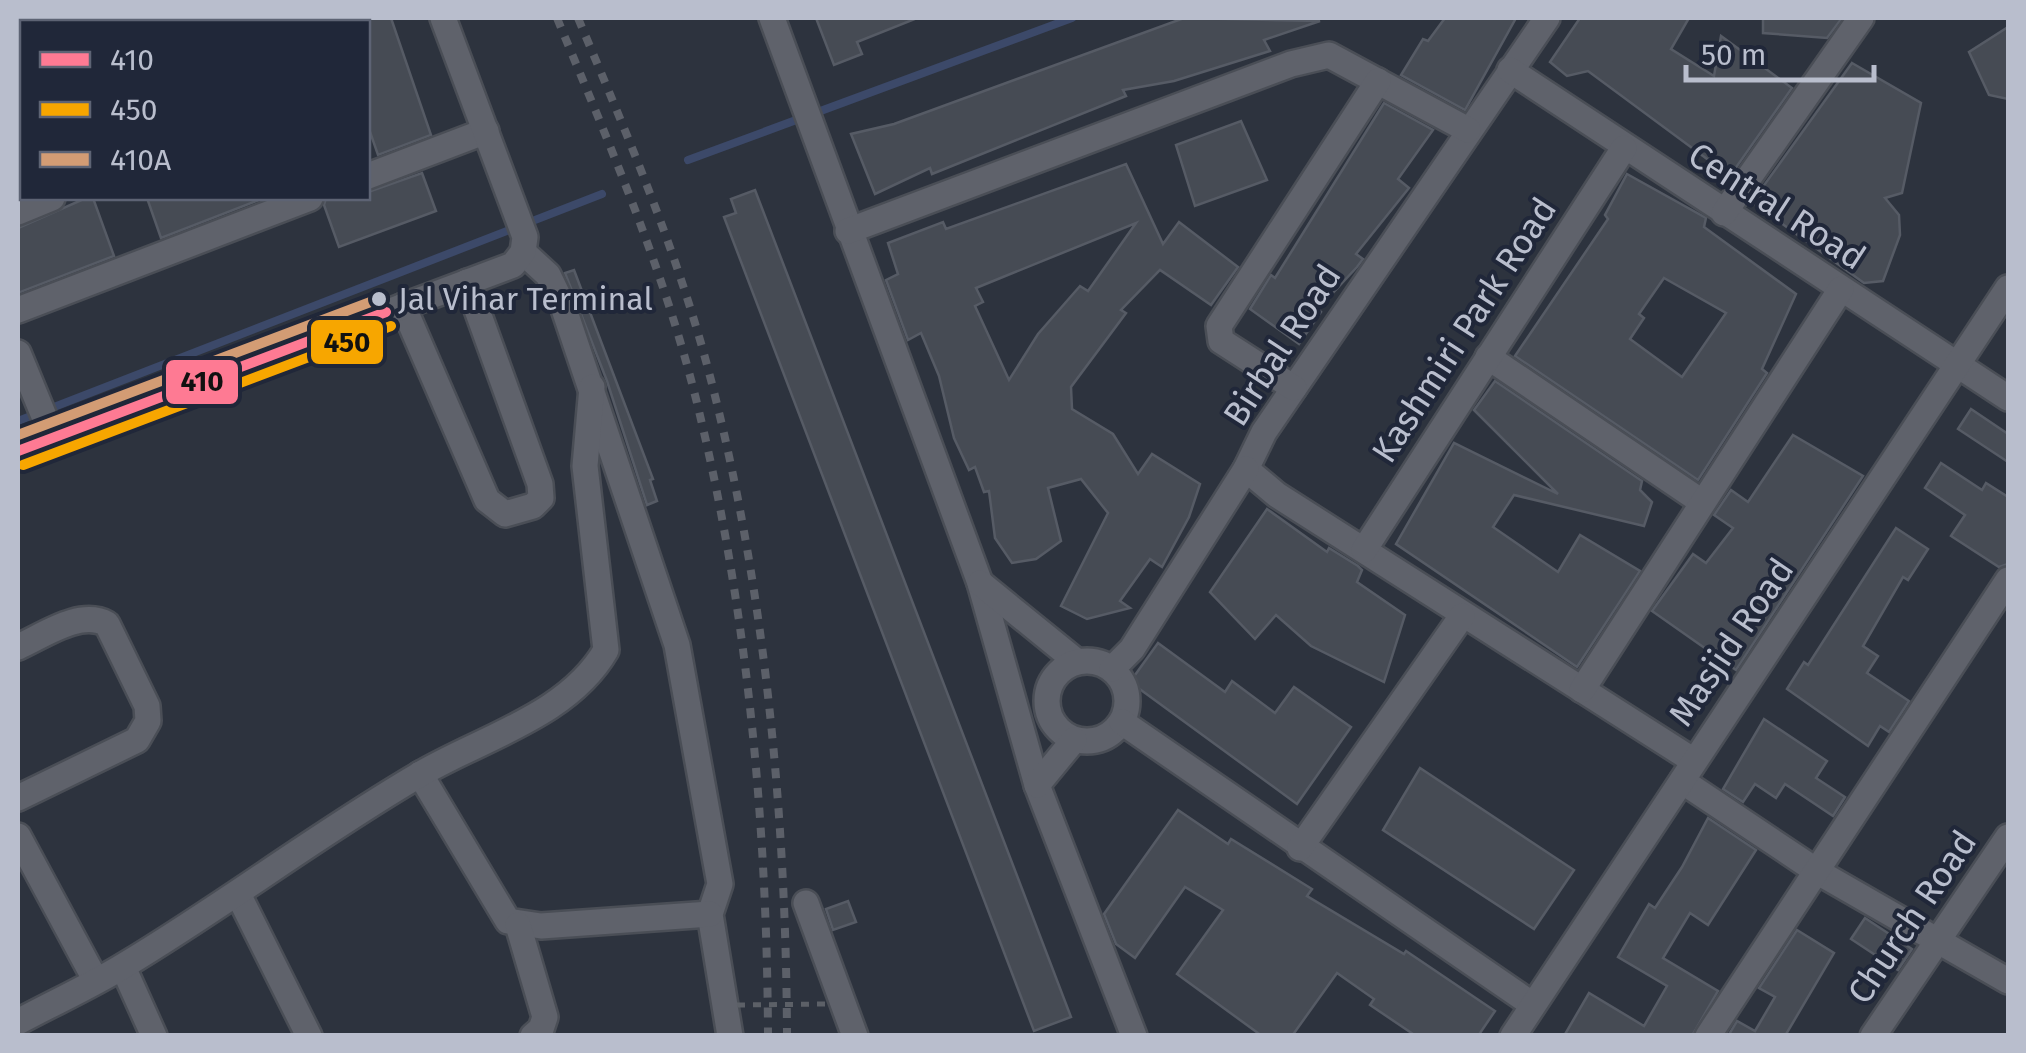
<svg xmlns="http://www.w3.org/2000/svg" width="2026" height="1053" viewBox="0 0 2026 1053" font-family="'Fira Sans',sans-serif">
	<rect width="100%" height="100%" fill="#2d333e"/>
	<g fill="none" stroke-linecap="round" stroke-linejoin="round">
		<!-- stream -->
		<g stroke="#3c4969" stroke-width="8">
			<polyline points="688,160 1072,18"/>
			<polyline points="18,421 602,194"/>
		</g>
	</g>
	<!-- building -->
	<g fill="#464b54" stroke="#565b65" stroke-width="2.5" fill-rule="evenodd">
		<polygon points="368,18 391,18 431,135 378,155 368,126"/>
		<polygon points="816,18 915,18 915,19 857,42 862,54 834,65"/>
		<polygon points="1184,18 1320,21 1264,40 1270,51 1174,81 1123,90 1126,96 932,174 930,168 875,194 851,134 894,124"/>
		<polygon points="1445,18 1516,18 1465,110 1401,75 1423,39 1428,41"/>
		<polygon points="1580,18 1689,18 1671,49 1714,76 1721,36 1792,88 1730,176 1588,71 1567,76 1550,62"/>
		<polygon points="1763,18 1842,18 1827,38 1763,33"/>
		<polygon points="2008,27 2008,99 1989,95 1969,52"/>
		<polygon points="1852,63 1921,103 1902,193 1885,198 1899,215 1900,235 1883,281 1864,283 1752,202"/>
		<polygon points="1384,103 1433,130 1398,179 1409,188 1356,254 1363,259 1357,267 1318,309 1321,312 1299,344 1250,309 1271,275 1275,278"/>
		<polygon points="1241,121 1267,180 1195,206 1176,145"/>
		<path d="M1126,164L1163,244L1179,222L1238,267L1211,305L1160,270L1121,310L1126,313L1071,387L1072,409L1113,434L1138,474L1152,454L1200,484L1189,517L1162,567L1150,559L1120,601L1130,608L1087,619L1061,606L1108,513L1081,479L1048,488L1061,541L1036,559L1012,563L995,538L989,491L984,492L975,467L969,470L954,438L939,376L921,333L908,340L886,280L898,274L888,243L943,222L946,229ZM1136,223L1088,291L1080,286L1038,334L1009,380L975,306L983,302L976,288Z"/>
		<polygon points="422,173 436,211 339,247 324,205 326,198 368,198 368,192"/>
		<path d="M1627,174L1706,218L1704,227L1796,294L1762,369L1767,373L1698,480L1515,356L1608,219L1605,215ZM1664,278L1726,313L1682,377L1630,339L1644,318L1639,314Z"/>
		<polygon points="755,190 1071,1017 1034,1031 724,217 736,213 731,199"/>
		<polygon points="86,198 93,198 114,256 18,293 18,228"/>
		<polygon points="147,198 264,198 161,238"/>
		<polygon points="574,270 653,479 650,480 657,501 647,505 607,381 565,273"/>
		<polygon points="1495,381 1642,481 1640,490 1652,502 1644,526 1514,495 1493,527 1558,572 1580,535 1640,571 1577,667 1396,544 1454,443 1558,494 1474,410"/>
		<polygon points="1971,409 2008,434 2008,462 1958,429"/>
		<polygon points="1793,435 1863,476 1736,670 1652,611 1693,554 1706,563 1733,528 1714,515 1731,490 1748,502"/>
		<polygon points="1941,463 1982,490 1986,483 2008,497 2008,564 1999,567 1951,536 1965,515 1925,488"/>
		<polygon points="1267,509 1327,552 1329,548 1358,566 1362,570 1357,582 1405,615 1384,682 1311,646 1276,615 1255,639 1210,592"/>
		<polygon points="1896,528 1928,549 1908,580 1903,577 1863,646 1878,656 1867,673 1909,701 1889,732 1880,726 1868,746 1787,689 1804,662 1808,665"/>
		<polygon points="1158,643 1225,692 1232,681 1275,713 1294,687 1351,727 1297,804 1130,682"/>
		<polygon points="1764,719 1827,761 1816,778 1845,797 1833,816 1785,784 1776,798 1755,784 1743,802 1723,789"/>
		<polygon points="1420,768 1574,870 1534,929 1383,830"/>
		<polygon points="1178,810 1228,844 1231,839 1312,889 1307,896 1404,954 1406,951 1495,1011 1478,1036 1416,1036 1370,1005 1374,999 1337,973 1292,1036 1262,1036 1177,974 1223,910 1185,887 1135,958 1116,944 1104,914"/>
		<polygon points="1708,818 1756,850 1708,925 1690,913 1663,958 1718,991 1692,1036 1564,1036 1589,993 1644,1026 1667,986 1618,957 1649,904 1655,908 1682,867"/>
		<polygon points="848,901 856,922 833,930 826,909"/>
		<polygon points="1865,918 1912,949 1898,970 1851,939"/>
		<polygon points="1797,930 1834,953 1785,1036 1728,1036 1737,1021 1755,1031 1775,997 1759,988"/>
	</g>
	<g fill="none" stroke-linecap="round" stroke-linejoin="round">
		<defs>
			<g id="minor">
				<polyline points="109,18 111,22"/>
				<polyline points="209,18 211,22"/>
				<polyline points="311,18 313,22"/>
				<polyline points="772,18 980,583 1037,785 1134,1036"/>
				<polyline points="1547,18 1264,432 1246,469 1277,495 1694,761"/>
				<polyline points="1510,70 2008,398"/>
				<polyline points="368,176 486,131"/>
				<polyline points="18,212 52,198"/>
				<polyline points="1724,213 1861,18"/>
				<polyline points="848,231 1291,64 1329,55 1468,130"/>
				<polyline points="523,252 548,275 563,306 677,645 720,884 710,914 730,1036"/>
				<polyline points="403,306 487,500 505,514 533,506 541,498 540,484 467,282"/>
				<polyline points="18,310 310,198"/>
				<polyline points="18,353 53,438"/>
				<polyline points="1488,357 1702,502"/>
				<polyline points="1294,388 1221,341 1219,326 1378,81"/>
				<polyline points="18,451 513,265 523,252 525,237 443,18"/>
				<polyline points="1364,550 1624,148"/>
				<polyline points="980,583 1076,661"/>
				<path d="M18,647C43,636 80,609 107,624L147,706L148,721L137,740L18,798"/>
				<circle cx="1087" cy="701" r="40"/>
				<polyline points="1112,669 1132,649 1246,469"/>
				<polyline points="1582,690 1841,289"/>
				<polyline points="1122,722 1533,1005"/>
				<polyline points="420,774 508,921 541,926 710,914"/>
				<polyline points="1682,781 1818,872 2008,981"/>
				<polyline points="1037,785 1074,740"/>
				<polyline points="18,836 96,981"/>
				<polyline points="1300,848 1462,616"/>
				<polyline points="238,894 309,1036"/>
				<polyline points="806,903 855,1036"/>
				<polyline points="518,925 545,1017 541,1029 533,1036"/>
				<polyline points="123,967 154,1036"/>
				<path d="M18,1022C53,1003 91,986 125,965C225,905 318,834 419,775C481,738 568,716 606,650L585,466L592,387"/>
				<polyline points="1513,1036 2008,288"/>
				<polyline points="1708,1036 2008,580"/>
				<polyline points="1873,1036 2008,837"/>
			</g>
		</defs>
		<!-- minor casing -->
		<use href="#minor" stroke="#4a4e56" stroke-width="30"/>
		<!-- minor -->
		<use href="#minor" stroke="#5f626b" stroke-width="25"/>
		<!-- rail -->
		<g stroke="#5c6069" stroke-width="8" stroke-dasharray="10 10" stroke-linecap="butt">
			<path d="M557,18C608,141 662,265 695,395C747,602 767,823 768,1036"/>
			<path d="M578,18C629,139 681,260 713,388C766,597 786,820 787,1036"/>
		</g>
		<!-- path-bridge -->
		<polyline stroke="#5c6067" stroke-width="5" stroke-dasharray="8 8" stroke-linecap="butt" points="737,1005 827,1004"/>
		<defs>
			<polyline id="bus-1" points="18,451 386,312"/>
			<polyline id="bus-2" points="23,465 391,326"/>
			<polyline id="bus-3" points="18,435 381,298"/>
		</defs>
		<!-- bus-1 casing -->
		<use href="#bus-1" stroke="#202739" stroke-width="18"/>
		<!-- bus-2 casing -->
		<use href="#bus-2" stroke="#202739" stroke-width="18"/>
		<!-- bus-3 casing -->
		<use href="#bus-3" stroke="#202739" stroke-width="18"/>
		<!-- bus-1 -->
		<use href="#bus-1" stroke="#fe7a93" stroke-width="10"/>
		<!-- bus-2 -->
		<use href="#bus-2" stroke="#f7a600" stroke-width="10"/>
		<!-- bus-3 -->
		<use href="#bus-3" stroke="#d39c74" stroke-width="10"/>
	</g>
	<!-- markers -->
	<circle fill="#b9becd" stroke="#202739" stroke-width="4" cx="379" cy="299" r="9"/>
	<g text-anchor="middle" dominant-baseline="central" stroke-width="8" stroke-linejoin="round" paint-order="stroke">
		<!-- bus labels -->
		<g font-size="32" fill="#b9becd" stroke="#202739" text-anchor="start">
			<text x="398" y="299">Jal Vihar Terminal</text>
		</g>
		<!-- street labels -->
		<g font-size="35" fill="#b9becd" stroke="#202739">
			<text transform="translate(1777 206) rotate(33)">Central Road</text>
			<text transform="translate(1464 330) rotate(-57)">Kashmiri Park Road</text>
			<text transform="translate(1282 345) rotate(-57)">Birbal Road</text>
			<text transform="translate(1731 642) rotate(-56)">Masjid Road</text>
			<text transform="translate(1912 917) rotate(-56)">Church Road</text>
		</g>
	</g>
	<g stroke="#202739" stroke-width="4">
		<rect x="309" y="318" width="76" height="48" rx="10" fill="#f7a600"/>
		<rect x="164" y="358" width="76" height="48" rx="10" fill="#fe7a93"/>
	</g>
	<g font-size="28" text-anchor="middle" font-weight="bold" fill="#111">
		<text x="347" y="352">450</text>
		<text x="202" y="391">410</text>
	</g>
	<!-- border -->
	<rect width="2026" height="1053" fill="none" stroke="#b9becd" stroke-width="40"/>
	<!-- legend -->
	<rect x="20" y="20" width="350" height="180" fill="#202739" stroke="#5d6374" stroke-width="2.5"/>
	<rect x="40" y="52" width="50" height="15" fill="#fe7a93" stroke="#5d6374" stroke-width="2.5"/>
	<text x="110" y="70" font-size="30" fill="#b9becd">410</text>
	<rect x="40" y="102" width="50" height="15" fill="#f7a600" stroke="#5d6374" stroke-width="2.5"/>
	<text x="110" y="120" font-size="30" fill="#b9becd">450</text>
	<rect x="40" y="152" width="50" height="15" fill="#d39c74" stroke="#5d6374" stroke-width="2.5"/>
	<text x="110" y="170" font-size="30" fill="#b9becd">410A</text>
	<!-- scale -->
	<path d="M1686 65v15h188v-15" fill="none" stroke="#b9becd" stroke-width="5"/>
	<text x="1701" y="65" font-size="30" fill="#b9becd" stroke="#202739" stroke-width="8" paint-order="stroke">50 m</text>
</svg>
